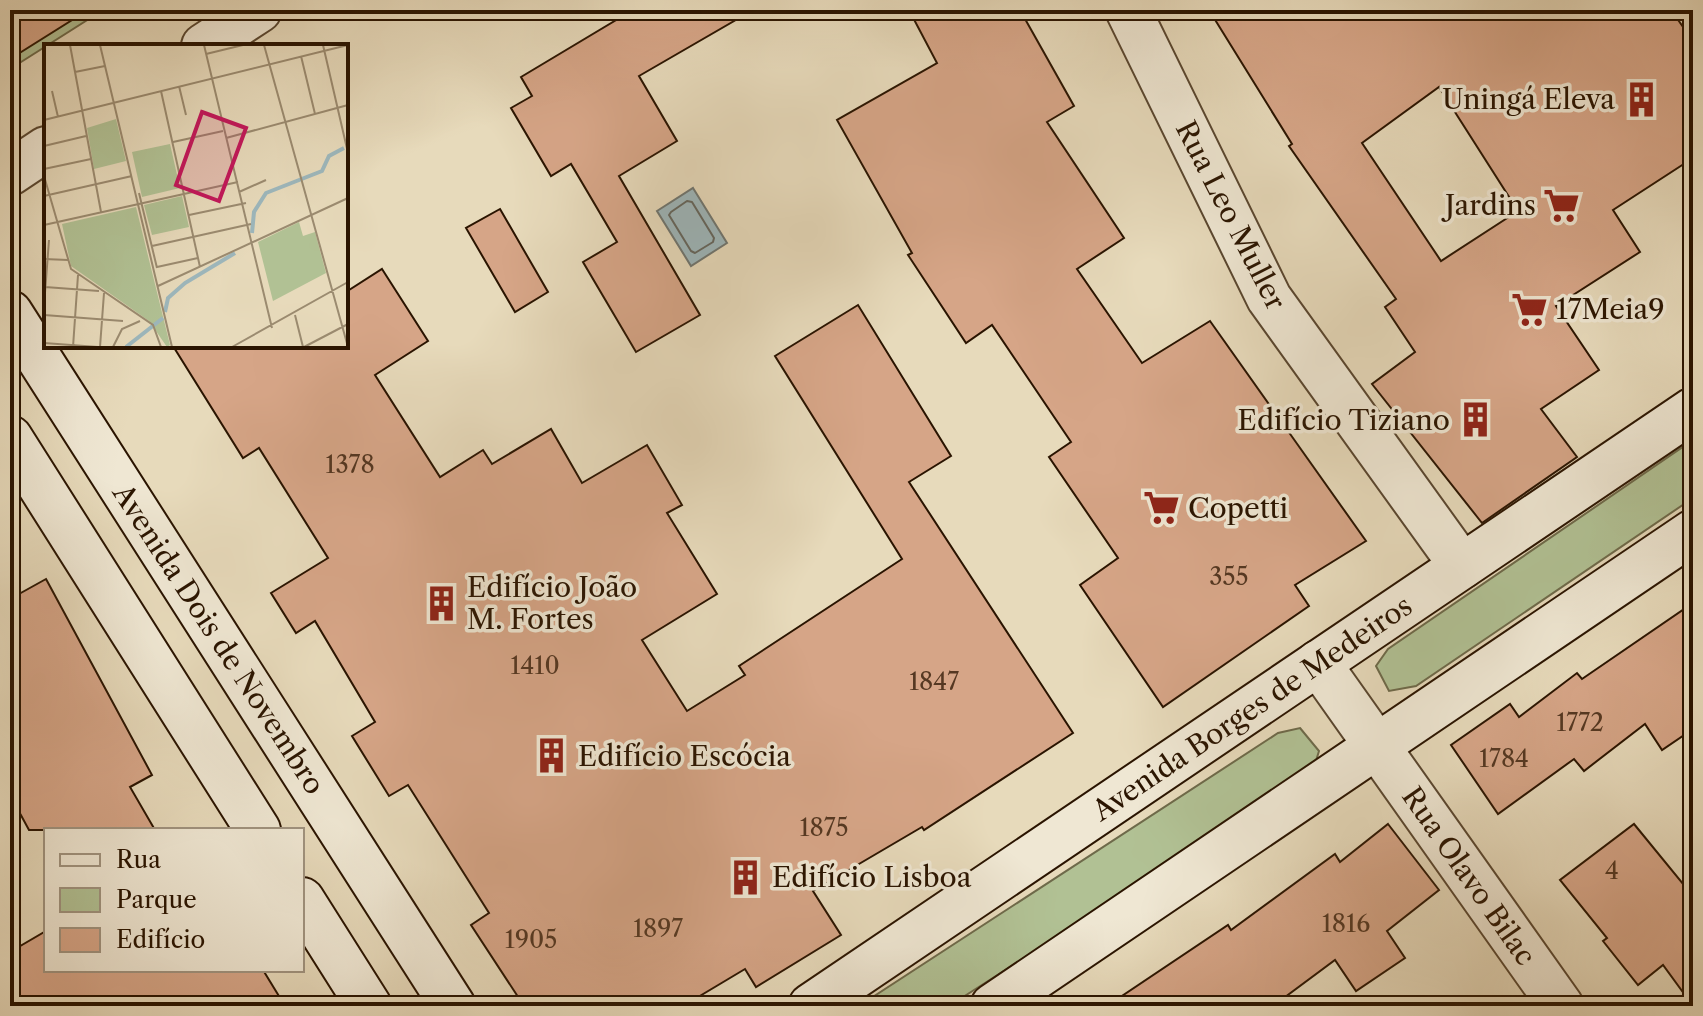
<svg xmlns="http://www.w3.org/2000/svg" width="1703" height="1016" viewBox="0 0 1703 1016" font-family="'Libre Caslon Text',serif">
	<rect width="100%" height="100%" fill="#e7dabb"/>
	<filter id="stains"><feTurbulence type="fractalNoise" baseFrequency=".0025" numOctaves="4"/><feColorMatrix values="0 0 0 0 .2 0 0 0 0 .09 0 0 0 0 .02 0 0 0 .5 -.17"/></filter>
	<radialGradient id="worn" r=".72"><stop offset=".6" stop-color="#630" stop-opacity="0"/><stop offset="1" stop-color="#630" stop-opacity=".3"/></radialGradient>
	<!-- green -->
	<g fill="#b1c194" stroke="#6e6a4a" stroke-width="2">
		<polygon points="10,10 103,10 10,69"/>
		<polygon points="1693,440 1693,498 1416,686 1389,691 1376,666 1388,649"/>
		<polygon points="1300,728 1319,751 1312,774 949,1006 859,1006 1278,733"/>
	</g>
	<!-- water -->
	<polygon fill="#9db7bc" stroke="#6f7671" stroke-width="2" points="693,188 727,243 691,266 657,211"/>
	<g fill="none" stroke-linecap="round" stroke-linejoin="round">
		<!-- shore -->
		<polygon stroke="#64665e" stroke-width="2" points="687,201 692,202 714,238 713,242 695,253 691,251 669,215 671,212"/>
	</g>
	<!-- building -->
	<g fill="#d6a587" stroke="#2a1400" stroke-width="2" fill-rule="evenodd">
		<polygon points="10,10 88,10 10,59"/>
		<polygon points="633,10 753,10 639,76 677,141 619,176 700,315 636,352 583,262 617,242 571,164 551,176 511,108 532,96 521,77"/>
		<polygon points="909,10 1020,10 1074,106 1047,122 1124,238 1077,269 1142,363 1210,321 1366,541 1295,585 1309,606 1163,707 1080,585 1118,558 1049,457 1071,442 992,325 966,343 908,255 912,253 837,120 937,63"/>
		<path d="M1209,10H1671L1693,41V158L1613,210L1640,252L1556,306L1599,370L1541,409L1577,457L1482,523L1372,384L1415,352L1385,307L1396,299L1289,146L1292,144ZM1439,87L1518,211L1441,261L1362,143Z"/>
		<polygon points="500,209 548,292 515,312 466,228"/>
		<polygon points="382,269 428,341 375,375 440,477 483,450 492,464 551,429 582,483 647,445 682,505 667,513 717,594 642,640 687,711 745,675 739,666 902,559 775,356 858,305 951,456 909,482 1073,733 924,830 922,827 813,891 841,935 756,987 745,969 683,1006 524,1006 471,925 489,913 408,785 389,796 352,736 375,722 315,621 296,633 271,593 328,558 259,448 243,458 173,346 346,346 346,292"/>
		<polygon points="46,579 152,775 130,787 155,830 29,830 10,795 10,599"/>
		<polygon points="1693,603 1693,729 1662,750 1645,724 1584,771 1574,759 1498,814 1451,745 1510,704 1519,717 1577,673 1582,679"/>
		<polygon points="1388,824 1439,890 1387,931 1405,958 1356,991 1335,960 1273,1006 1107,1006 1228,925 1231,930 1335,854 1340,862"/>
		<polygon points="1634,824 1693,896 1693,1006 1663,965 1638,985 1603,941 1607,938 1560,880"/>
		<polygon points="46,931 46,970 263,970 285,1006 10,1006 10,952"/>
	</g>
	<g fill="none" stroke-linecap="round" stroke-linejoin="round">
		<defs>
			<g id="street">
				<polyline points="1128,10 1269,298 1462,566"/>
				<polyline points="204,46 259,10"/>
				<polyline points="10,173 46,149"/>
				<polyline points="1318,663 1561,1006"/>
			</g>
			<g id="secondary">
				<polyline points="10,313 453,1006"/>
				<polyline points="10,438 258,830"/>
				<polyline points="302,900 369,1006"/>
				<polyline points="811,1006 1693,410"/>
				<polyline points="993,1006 1693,532"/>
			</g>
		</defs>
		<!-- street casing -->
		<use href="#street" stroke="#59462f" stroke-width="48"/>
		<!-- secondary casing -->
		<use href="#secondary" stroke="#2a1400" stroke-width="48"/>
		<!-- street -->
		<use href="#street" stroke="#efe7d3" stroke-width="44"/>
		<!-- secondary -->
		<use href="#secondary" stroke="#efe7d3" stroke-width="44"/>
	</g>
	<!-- icons -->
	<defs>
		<symbol id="building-bare" viewBox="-9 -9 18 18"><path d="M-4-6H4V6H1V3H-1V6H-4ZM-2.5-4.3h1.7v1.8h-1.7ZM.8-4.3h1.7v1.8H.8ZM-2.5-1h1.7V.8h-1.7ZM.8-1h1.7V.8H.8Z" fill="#8f2418" stroke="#efe7d3" stroke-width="2.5" paint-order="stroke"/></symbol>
		<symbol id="supermarket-bare" viewBox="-9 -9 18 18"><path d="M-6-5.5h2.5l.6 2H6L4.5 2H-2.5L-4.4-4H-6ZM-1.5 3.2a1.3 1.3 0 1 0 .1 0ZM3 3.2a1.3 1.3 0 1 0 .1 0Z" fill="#8f2418" stroke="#efe7d3" stroke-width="2.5" paint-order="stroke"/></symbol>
	</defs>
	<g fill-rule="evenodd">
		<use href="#building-bare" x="1616" y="74" width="51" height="51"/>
		<use href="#supermarket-bare" x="1536" y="180" width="51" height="51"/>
		<use href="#supermarket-bare" x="1504" y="284" width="51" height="51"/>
		<use href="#building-bare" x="1450" y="394" width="51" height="51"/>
		<use href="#supermarket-bare" x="1136" y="482" width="51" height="51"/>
		<use href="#building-bare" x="416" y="578" width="51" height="51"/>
		<use href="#building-bare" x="526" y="730" width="51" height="51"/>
		<use href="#building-bare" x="720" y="852" width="51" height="51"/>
	</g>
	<g text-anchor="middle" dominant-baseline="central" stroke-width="7" stroke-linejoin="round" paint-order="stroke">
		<!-- number labels -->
		<g font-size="24" fill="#553822">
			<text x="350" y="464">1378</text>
			<text x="1229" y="576">355</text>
			<text x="535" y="665">1410</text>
			<text x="934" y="681">1847</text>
			<text x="1580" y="722">1772</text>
			<text x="1504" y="758">1784</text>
			<text x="824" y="827">1875</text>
			<text x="1612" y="870">4</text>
			<text x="1346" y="923">1816</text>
			<text x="658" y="928">1897</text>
			<text x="531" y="939">1905</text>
		</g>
		<!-- poi labels -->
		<g font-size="28" fill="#2a1400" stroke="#efe7d3" text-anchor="start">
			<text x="1615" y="99" text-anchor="end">Uningá Eleva</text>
			<text x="1536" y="205" text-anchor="end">Jardins</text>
			<text x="1556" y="309">17Meia9</text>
			<text x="1450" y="420" text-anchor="end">Edifício Tiziano</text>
			<text x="1188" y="508">Copetti</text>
			<text x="467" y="587">Edifício João<tspan x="467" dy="32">M. Fortes</tspan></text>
			<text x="578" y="756">Edifício Escócia</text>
			<text x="772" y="877">Edifício Lisboa</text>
		</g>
		<!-- street labels -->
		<g font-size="28" fill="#2a1400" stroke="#efe7d3">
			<text transform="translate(1231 215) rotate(63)">Rua Leo Muller</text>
			<text transform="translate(219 639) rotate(57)">Avenida Dois de Novembro</text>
			<text transform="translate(1252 708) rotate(-34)">Avenida Borges de Medeiros</text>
			<text transform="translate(1469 876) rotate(55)">Rua Olavo Bilac</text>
		</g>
	</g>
	<!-- overview -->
	<g transform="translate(44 44)">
		<rect width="304" height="304" fill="#e7dabb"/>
		<path d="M72,75L82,117L50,125L43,84ZM126,100L136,144L98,153L88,108ZM138,152L145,183L108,191L100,161ZM92,163L126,301L123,303L105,277L27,222L18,180ZM255,178L259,192L271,188L282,229L229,257L214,198Z" fill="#b1c194"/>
		<path fill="none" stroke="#9db7bc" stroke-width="4" d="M208,189L210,168L222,149L278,127L285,112L300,104M121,268L124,254L141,239L191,209M82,303L119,274"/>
		<path fill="none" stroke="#9b8b70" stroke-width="2" d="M26,1L57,168M56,1L128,303M160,1L228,284M220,1L304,303M279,1L304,109M162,10L199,1M257,12L271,70M31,28L61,22M135,42L142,71M8,47L14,73M117,47L156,223M0,76L304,1M182,94L304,61M129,98L179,87M0,102L42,92M0,125L47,115M0,132L27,225L109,281L117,303M195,148L222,136M95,149L113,224M0,152L88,132M145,171L202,159M0,181L194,138M108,202L207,180M0,215L24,216M113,223L154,214M114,242L304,154M1,243L55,247M0,262L5,196M0,271L79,277M251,271L259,303M0,299L54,303M29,303L34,231M56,303L60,249M69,303L78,285L96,277M188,303L304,238M260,303L304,280"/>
		<path fill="#c2185b" fill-opacity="0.15" stroke="#c2185b" stroke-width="4" d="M158,68L202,84L175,157L132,141Z"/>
		<rect width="304" height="304" fill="none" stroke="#2a1400" stroke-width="4"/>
	</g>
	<!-- margin -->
	<rect width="1703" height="1016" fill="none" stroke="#e7dabb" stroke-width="40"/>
	<rect x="12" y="12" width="1679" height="992" fill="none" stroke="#2a1400" stroke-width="4"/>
	<rect x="20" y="20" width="1663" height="976" fill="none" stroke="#2a1400" stroke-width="2"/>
	<!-- legend -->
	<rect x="44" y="828" width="260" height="144" fill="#efe7d3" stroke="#a0937f" stroke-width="2"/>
	<rect x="60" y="854" width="40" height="12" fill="#efe7d3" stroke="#a0937f" stroke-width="2"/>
	<text x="116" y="868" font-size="24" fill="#2a1400">Rua</text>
	<rect x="60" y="888" width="40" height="24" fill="#b1c194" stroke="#a0937f" stroke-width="2"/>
	<text x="116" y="908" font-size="24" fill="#2a1400">Parque</text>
	<rect x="60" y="928" width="40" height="24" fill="#d6a587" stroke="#a0937f" stroke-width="2"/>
	<text x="116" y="948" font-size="24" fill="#2a1400">Edifício</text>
	<rect width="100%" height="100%" filter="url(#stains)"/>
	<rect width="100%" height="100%" fill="url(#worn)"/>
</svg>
